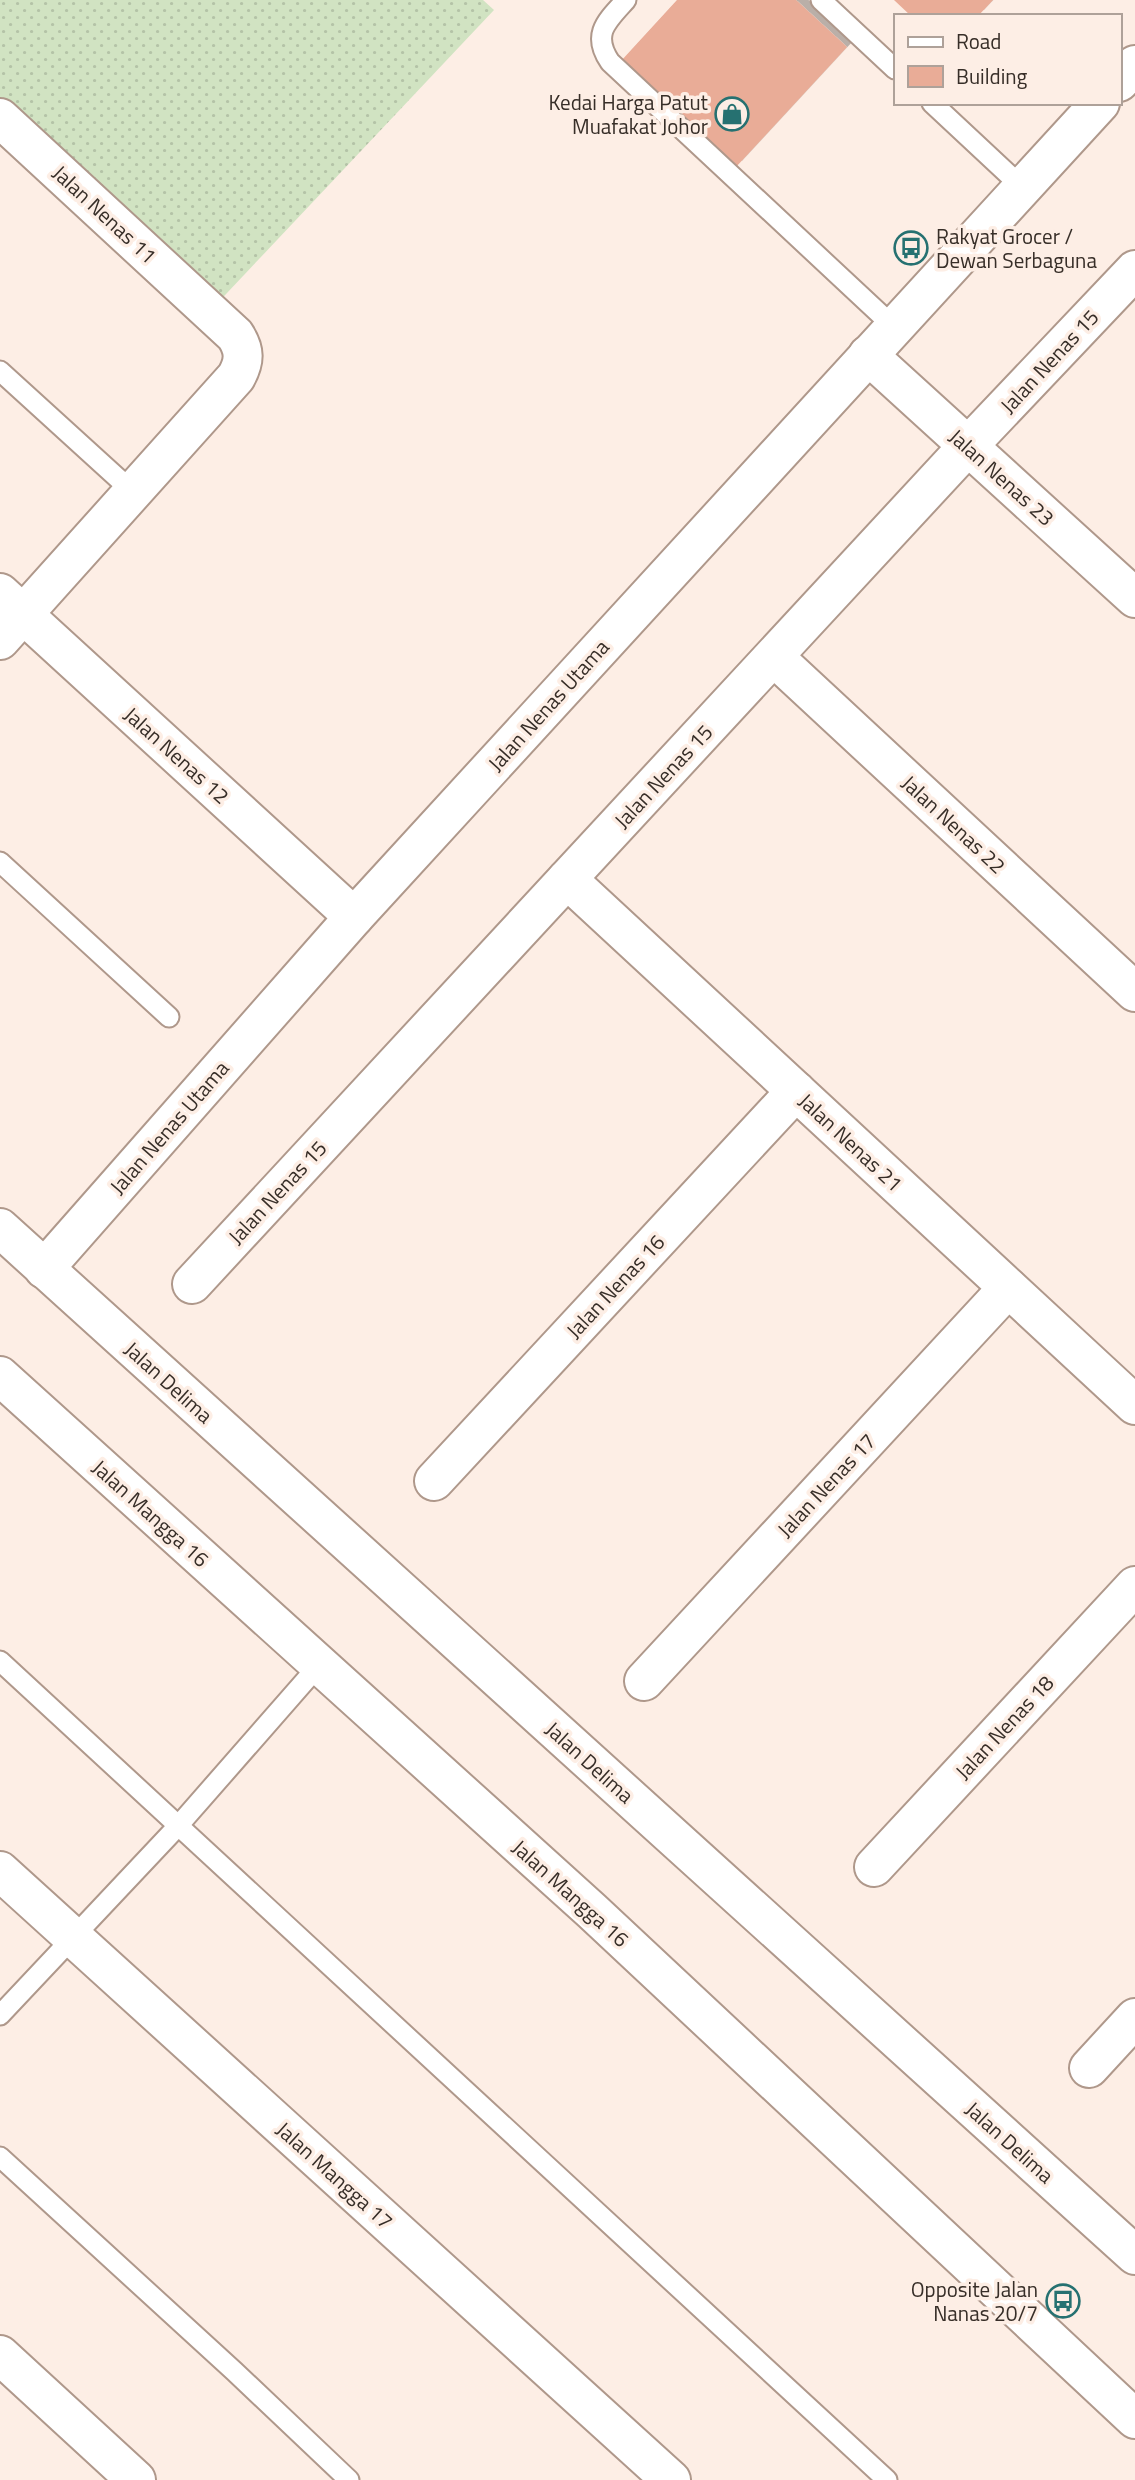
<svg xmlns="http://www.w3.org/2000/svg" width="1135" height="2480" viewBox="0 0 1135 2480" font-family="'Titillium Web',sans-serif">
	<defs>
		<pattern id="grass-dots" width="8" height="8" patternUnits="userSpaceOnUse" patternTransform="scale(1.75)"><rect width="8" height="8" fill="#d1e3c2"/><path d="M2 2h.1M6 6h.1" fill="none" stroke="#b4c3a7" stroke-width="1.8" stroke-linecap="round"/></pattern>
		<filter id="shadow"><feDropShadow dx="6" dy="-6" stdDeviation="0" flood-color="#0004"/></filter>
	</defs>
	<rect width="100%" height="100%" fill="#fdeee5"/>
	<!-- grass -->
	<polygon fill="url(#grass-dots)" points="0,0 483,0 494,10 210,311 0,118"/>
	<!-- building -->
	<g fill="#e9ac97" filter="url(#shadow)">
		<polygon points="677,0 796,0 847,47 736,167 621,61"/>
		<polygon points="894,0 993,0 978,16 911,16"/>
	</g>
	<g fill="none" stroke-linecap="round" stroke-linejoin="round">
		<defs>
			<g id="lane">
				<path d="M626,0C607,21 591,34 610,62L894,327"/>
				<polyline points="821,0 895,69"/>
				<polyline points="932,103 1022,187"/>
				<polyline points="0,371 133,492"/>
				<polyline points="0,862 169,1017"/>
				<polyline points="0,1661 887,2480"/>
				<polyline points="0,2015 178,1826 319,1665"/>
				<polyline points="0,2157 234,2371 349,2480"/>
			</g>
			<g id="street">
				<path d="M0,118L235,335C245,350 245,361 236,377L0,640"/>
				<polyline points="868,355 1135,598"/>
				<polyline points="0,593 354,917"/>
				<polyline points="774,657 1135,992"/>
				<polyline points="567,879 1135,1405"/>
				<polyline points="192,1284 968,446 1135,270"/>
				<polyline points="0,1376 592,1911 1135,2419"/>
				<polyline points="434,1481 796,1091"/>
				<polyline points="644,1681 1008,1288"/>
				<polyline points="874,1867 1135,1586"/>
				<polyline points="0,1871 671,2480"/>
				<polyline points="1089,2068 1135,2018"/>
				<polyline points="0,2355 136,2480"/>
			</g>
			<g id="secondary">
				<polyline points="1119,82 1135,65"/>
				<polyline points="0,1228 1135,2255"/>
				<polyline points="44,1269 354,917 1100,103"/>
			</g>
		</defs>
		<!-- lane casing -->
		<use href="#lane" stroke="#af988b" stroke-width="23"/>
		<!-- street casing -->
		<use href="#street" stroke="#af988b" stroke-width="42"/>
		<!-- secondary casing -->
		<use href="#secondary" stroke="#af988b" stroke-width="42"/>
		<!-- lane -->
		<use href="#lane" stroke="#fff" stroke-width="19"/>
		<!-- street -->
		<use href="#street" stroke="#fff" stroke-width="38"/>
		<!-- secondary -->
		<use href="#secondary" stroke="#fff" stroke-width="38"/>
	</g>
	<!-- icons -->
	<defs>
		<symbol id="shop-ring" viewBox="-11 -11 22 22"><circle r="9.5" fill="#fdeee5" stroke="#267171" stroke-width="1.5"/><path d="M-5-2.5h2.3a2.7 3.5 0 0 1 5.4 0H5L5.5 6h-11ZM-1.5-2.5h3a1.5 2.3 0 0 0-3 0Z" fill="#267171"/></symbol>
		<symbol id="bus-ring" viewBox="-11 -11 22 22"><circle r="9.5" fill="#fdeee5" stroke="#267171" stroke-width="1.5"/><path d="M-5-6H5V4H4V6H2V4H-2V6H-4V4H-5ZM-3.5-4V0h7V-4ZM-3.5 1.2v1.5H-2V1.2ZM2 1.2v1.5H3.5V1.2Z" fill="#267171"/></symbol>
	</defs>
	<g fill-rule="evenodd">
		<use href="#shop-ring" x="713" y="95" width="38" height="38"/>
		<use href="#bus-ring" x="892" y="229" width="38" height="38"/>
		<use href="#bus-ring" x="1044" y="2282" width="38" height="38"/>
	</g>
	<g text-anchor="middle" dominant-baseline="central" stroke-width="7" stroke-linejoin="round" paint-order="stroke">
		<!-- poi labels -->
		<g font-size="21" fill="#372e28" stroke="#fdeee5" text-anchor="end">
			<text x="708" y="102">Kedai Harga Patut<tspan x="708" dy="24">Muafakat Johor</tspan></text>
			<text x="936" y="236" text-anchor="start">Rakyat Grocer /<tspan x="936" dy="24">Dewan Serbaguna</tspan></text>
			<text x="1038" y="2289">Opposite Jalan<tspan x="1038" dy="24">Nanas 20/7</tspan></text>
		</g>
		<!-- street labels -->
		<g font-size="21" fill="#372e28" stroke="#fdeee5">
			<text transform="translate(105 214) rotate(43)">Jalan Nenas 11</text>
			<text transform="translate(1049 361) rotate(-47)">Jalan Nenas 15</text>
			<text transform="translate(1002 477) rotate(42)">Jalan Nenas 23</text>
			<text transform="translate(548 705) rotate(-48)">Jalan Nenas Utama</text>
			<text transform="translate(177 755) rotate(42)">Jalan Nenas 12</text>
			<text transform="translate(663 776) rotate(-47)">Jalan Nenas 15</text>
			<text transform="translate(954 824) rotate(43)">Jalan Nenas 22</text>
			<text transform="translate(169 1127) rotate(-49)">Jalan Nenas Utama</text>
			<text transform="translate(851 1142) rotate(43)">Jalan Nenas 21</text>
			<text transform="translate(277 1192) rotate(-47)">Jalan Nenas 15</text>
			<text transform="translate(615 1286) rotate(-47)">Jalan Nenas 16</text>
			<text transform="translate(169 1382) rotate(42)">Jalan Delima</text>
			<text transform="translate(826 1485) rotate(-47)">Jalan Nenas 17</text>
			<text transform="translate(151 1513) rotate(42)">Jalan Mangga 16</text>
			<text transform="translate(1004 1727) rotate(-47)">Jalan Nenas 18</text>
			<text transform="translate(590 1762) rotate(42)">Jalan Delima</text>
			<text transform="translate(571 1893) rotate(42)">Jalan Mangga 16</text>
			<text transform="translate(1010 2142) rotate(42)">Jalan Delima</text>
			<text transform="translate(335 2175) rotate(42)">Jalan Mangga 17</text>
		</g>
	</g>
	<!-- legend -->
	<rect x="894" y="14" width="228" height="91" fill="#fdeee5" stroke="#aea199" stroke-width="2"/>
	<rect x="908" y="37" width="35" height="10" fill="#ffffff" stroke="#aea199" stroke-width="2"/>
	<text x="956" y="49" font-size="21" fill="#372e28">Road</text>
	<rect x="908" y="66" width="35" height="21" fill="#e9ac97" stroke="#aea199" stroke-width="2"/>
	<text x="956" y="84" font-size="21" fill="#372e28">Building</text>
</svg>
